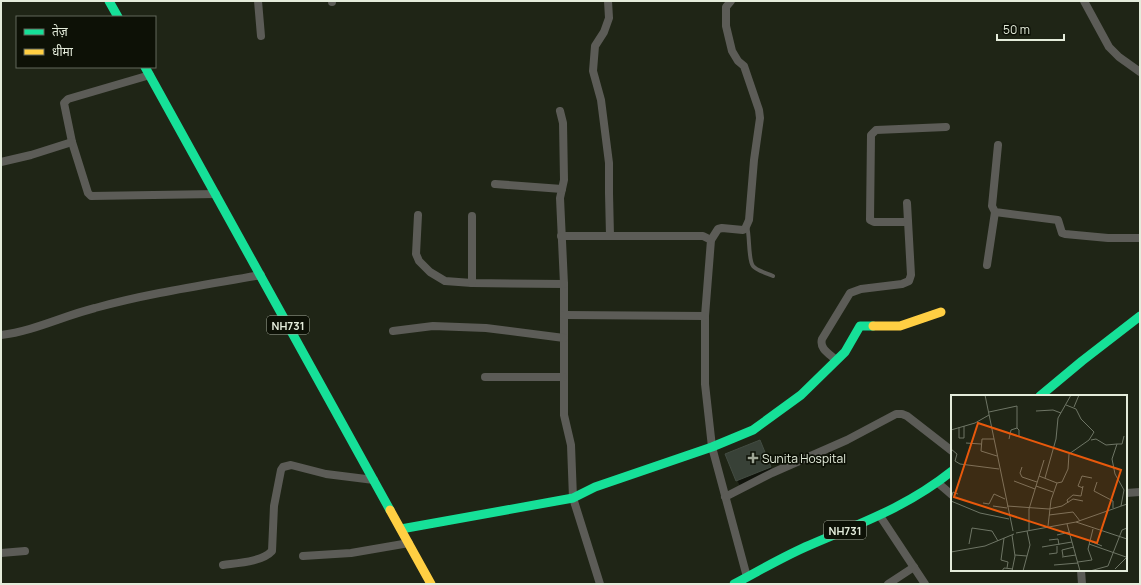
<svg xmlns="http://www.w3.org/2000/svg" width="1141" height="585" viewBox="0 0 1141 585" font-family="Manrope,'Noto Sans Devanagari',sans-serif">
	<rect width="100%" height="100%" fill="#1f2516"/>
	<!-- shadow -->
	<polygon fill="#0007" points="760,441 774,474 741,488 737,480"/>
	<!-- building -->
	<polygon fill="#384137" stroke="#434c42" points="760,440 771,467 736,481 725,454"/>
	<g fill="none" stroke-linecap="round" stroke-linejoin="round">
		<!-- lane -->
		<path stroke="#5c5c57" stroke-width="4" d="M747,226C750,236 748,260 753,266C757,271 767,273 773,276"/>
		<!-- street -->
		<g stroke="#5c5c57" stroke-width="8">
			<polyline points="258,1 261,36"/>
			<polyline points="332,1 332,2"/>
			<polyline points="608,1 609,18 604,32 595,46 593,71 601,100 609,163 609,193 610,236"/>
			<polyline points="1084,1 1109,47 1119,57 1140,72"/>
			<polyline points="150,75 68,99 64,103 72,142 88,193 91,196 216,194"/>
			<polyline points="560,111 563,123 564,180 560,198 564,284 564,415 571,445 573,498 600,584"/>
			<polyline points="998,145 992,206 995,212 1058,220 1062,233 1065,234 1108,238 1140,238"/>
			<polyline points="1,162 31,155 72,142"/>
			<polyline points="495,184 562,189"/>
			<polyline points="418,215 416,254 419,261 430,272 445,281 472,283 564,284"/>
			<polyline points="472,216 472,283"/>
			<polyline points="908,222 874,222 870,220 871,135 876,130 946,127"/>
			<polyline points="561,236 703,236 711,240 705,316 705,384 712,447 747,577"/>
			<polyline points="711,240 718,229 722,228 743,230 745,229 749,220 754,160 760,118 759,110 744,66 738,61 732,51 726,26 726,7 731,1"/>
			<polyline points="987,265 995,212"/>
			<polyline points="564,315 705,316"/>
			<polyline points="393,331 433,326 486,328 564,338"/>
			<path d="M1,335C34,331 63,316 95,308C149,293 205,285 261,275"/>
			<path d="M836,360C830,354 819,349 822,339L850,293L861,289L902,284L909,281L911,275L907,203"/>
			<polyline points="485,377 563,377"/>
			<polyline points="938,483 952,495"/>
			<polyline points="1126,493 1140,492"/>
			<polyline points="725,497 772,473 847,440 896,414 902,414 907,416 952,451"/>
			<polyline points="880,516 925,584"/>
			<polyline points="1,553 25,551"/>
			<polyline points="303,556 351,553 409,543"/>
			<path d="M223,565C237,563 262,562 272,551L274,506L281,470L283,467L291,465L326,474L374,480"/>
			<polyline points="1081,570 1082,584"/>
			<polyline points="888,584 914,567"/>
		</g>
		<!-- fast -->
		<g stroke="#16e098" stroke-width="9">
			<polyline points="109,1 118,17"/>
			<polyline points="145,67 390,510"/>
			<polyline points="1040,396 1082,361 1140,316"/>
			<polyline points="401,529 573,498 595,487 712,447 753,430 801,395 845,352 860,326 873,326"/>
			<path d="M734,584C759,571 784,556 810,545C861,523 907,507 952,471"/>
		</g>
		<!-- slow -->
		<g stroke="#ffcf43" stroke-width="9">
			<polyline points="873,326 900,326 941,312"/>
			<polyline points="390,510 431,584"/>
		</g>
	</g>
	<!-- markers -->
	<path fill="#9fa696" stroke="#0d1106" stroke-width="1.5" d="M751 452h4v4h4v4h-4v4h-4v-4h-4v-4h4z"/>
	<g text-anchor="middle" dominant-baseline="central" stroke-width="3.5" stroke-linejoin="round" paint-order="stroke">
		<!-- shield labels -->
		<g fill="#0d1106" stroke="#a4aa9b" stroke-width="1">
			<rect x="267" y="316" width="42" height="18" rx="3"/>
			<rect x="824" y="521" width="42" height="18" rx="3"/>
		</g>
		<g font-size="11" font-weight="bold" fill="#e4ecdb">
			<text x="288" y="325">NH731</text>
			<text x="845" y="530">NH731</text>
		</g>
		<!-- poi labels -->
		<g font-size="12" fill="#e4ecdb" stroke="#0d1106" text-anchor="start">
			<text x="762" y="458">Sunita Hospital</text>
		</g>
	</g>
	<!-- overview -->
	<g transform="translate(951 395)">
		<rect width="176" height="176" fill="#1f2516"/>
		<path fill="none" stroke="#6e7565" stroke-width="1" d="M34,0L62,136M123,12L128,0M85,16L102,15L110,18M38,17L66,11V33L68,35V42M8,32V43H13V31M0,35L24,28L38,20M43,44H31L30,56L46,61M58,44L60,35L66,33M140,45L145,44L155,50L166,49L161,64L164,79L173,95L170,111M15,48L30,49M166,49H171L173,41M0,54L6,59L4,66L9,69L48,74M71,72L69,78L71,82L86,87M88,81L106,88L100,105L97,131M94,83L105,44L107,23L120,0M63,86L84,94M146,87L143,96L162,106V113M106,88L111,87L117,74L118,59L138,45L143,37L130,24L125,14L115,10M85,91L102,97M132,93L127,91L131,81L141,83M0,104L2,97L7,99M0,106L29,118L58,124M32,108L38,109L43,99L54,104M117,108L116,105L122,100L130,101L132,91M42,111L56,113M56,111L98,114L111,111L122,104L132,106M98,120L122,117L129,126M125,127L176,144M116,129L129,176M78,135V114L93,65M65,138L125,127L176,109M106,140L119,137M53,143L50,165L57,167L56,173M98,145L107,144L108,150M139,146L151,151M18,149L21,133L41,136L47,146M138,149L175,162M91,152L121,147M0,157L34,151L63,139M98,159L106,158V151M64,160L76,161M112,161L111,155L123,152M111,162L125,160M127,167L141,165L137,154L142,134M103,170L127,168M164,174L176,162M51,176L53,173L62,174M61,176L64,161L61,140M72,176L79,150L76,136M139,176L157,171L171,135L176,133"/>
		<path fill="#e8590c" fill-opacity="0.15" stroke="#e8590c" stroke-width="2" d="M27,28L170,75L146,148L3,102Z"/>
		<rect width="176" height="176" fill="none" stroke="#e4ecdb" stroke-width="2"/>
	</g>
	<!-- border -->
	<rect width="1141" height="585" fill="none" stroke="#e4ecdb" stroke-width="4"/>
	<!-- legend -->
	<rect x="16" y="16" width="140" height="52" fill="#0d1106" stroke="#63695b"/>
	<rect x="24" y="29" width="20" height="6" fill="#16e098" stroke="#63695b"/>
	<text x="52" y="36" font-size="12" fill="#e4ecdb">तेज़</text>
	<rect x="24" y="49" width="20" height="6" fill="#ffcf43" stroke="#63695b"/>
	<text x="52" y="56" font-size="12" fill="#e4ecdb">धीमा</text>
	<!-- scale -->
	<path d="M997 34v6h67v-6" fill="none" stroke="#e4ecdb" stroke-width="2"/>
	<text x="1003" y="34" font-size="12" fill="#e4ecdb" stroke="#0d1106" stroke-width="3" paint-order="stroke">50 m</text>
</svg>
